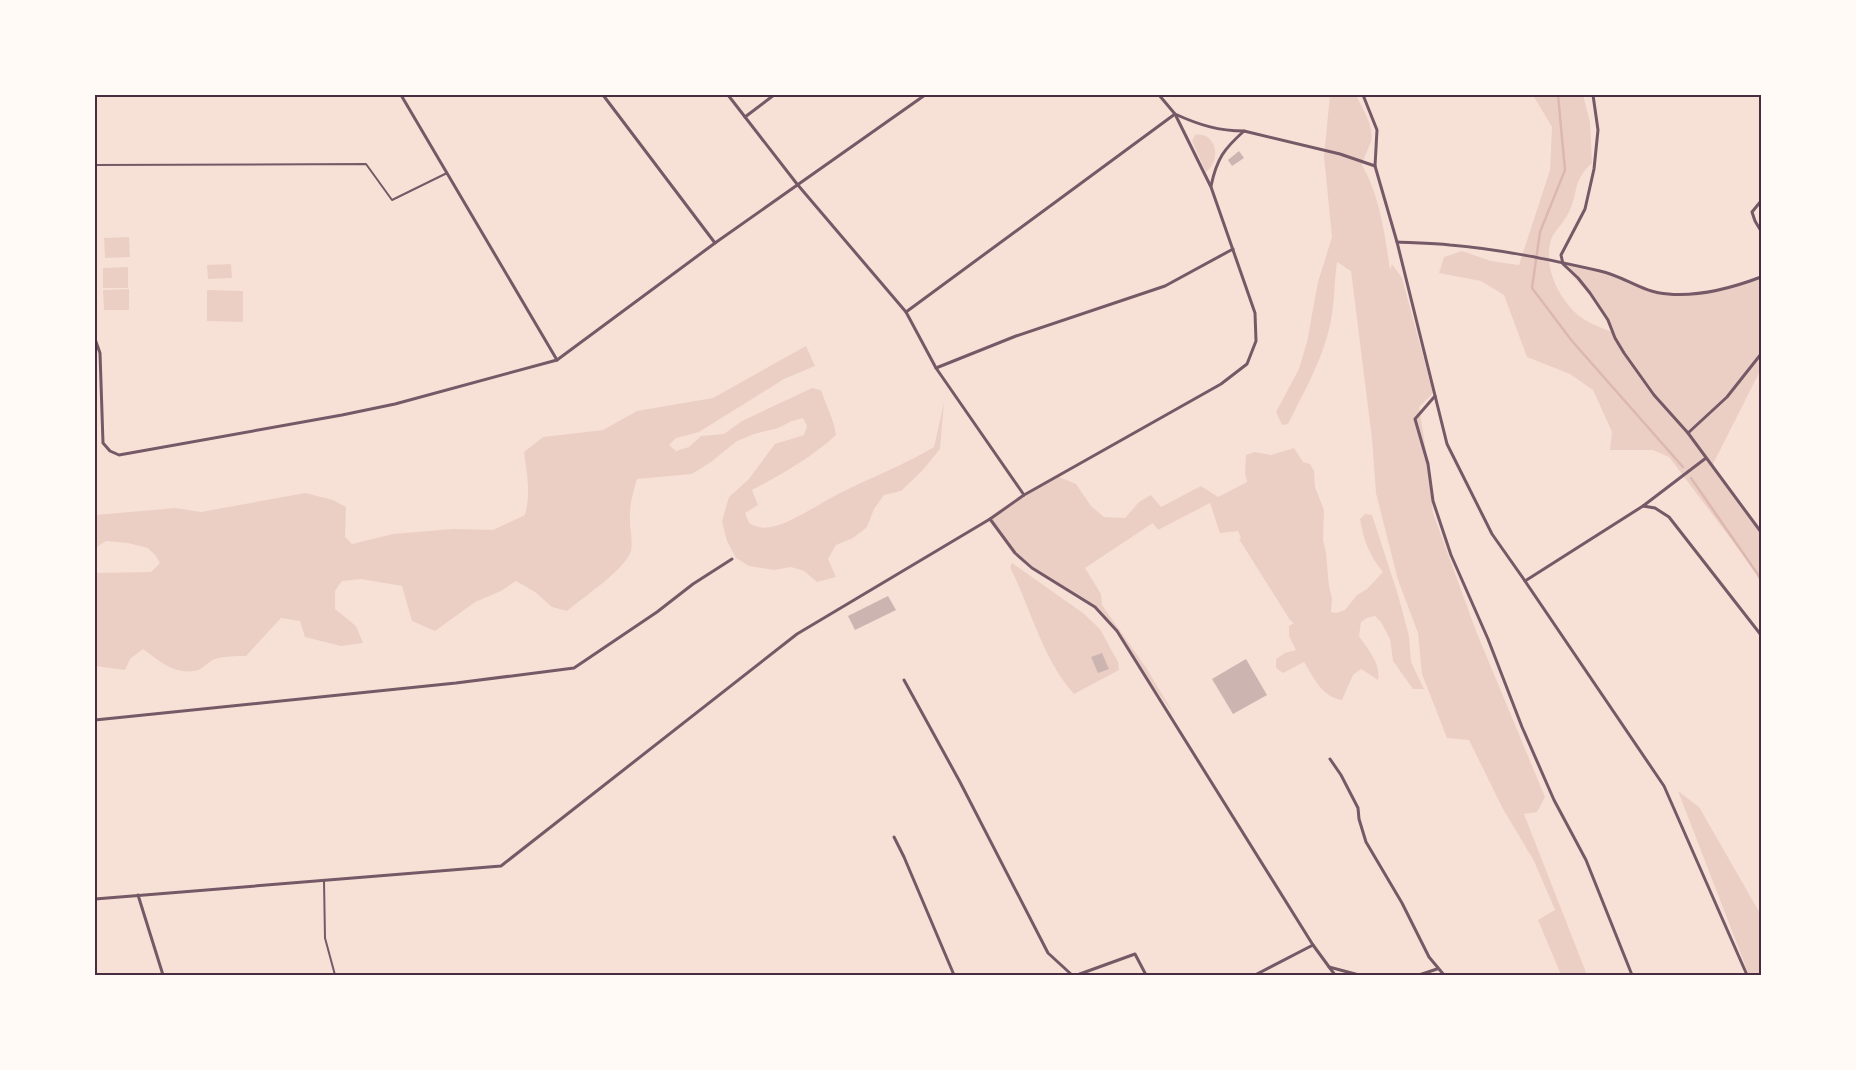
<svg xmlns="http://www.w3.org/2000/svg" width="1856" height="1070" viewBox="0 0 1856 1070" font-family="'Fira Sans',sans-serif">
	<rect width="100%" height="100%" fill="#f7e1d7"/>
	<!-- green -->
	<g fill="#ebcfc5">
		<path d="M1330,95H1356C1362,108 1375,127 1371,142C1368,149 1364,157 1362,165C1380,196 1385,235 1390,270L1392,264L1402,278L1433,393L1419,407L1428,464L1433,513L1476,631L1545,797L1537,812L1524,814L1587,975H1561L1538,920L1555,910L1534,861L1503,809L1469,740L1447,738L1422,674L1418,633L1398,580L1376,493L1372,439L1351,271L1337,262C1334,281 1335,301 1331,320C1324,357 1305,390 1288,424L1282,425L1276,412L1299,369L1307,342L1318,282L1332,237L1324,156Z"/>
		<path d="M1533,95H1583L1590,122L1592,163C1571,182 1579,194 1568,214C1563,224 1552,233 1550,243C1545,270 1558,297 1578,315C1586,322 1602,328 1612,332L1600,308L1563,264L1600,271L1655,292L1691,294L1721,290L1761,277V369L1712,466L1761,532V587L1756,572L1669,457L1653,450H1610L1612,432L1593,390L1570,374L1527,357L1504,295L1481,281L1439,273L1444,257L1462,251L1491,261L1519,265L1550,170L1552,127Z"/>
		<path d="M1195,135C1215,131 1223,159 1206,172L1192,141Z"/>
		<polygon points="129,237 130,257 105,258 104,238"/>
		<polygon points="231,264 232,278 208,279 207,265"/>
		<polygon points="128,267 128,288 103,288 103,268"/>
		<polygon points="129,289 129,310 104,310 103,290"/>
		<polygon points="207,290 243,291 243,322 207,321"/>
		<path d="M806,346L815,366L784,379L699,432L676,438L669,445L676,451L689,447L701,436L724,434L742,421L812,388L821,390C826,406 834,419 836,435C811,458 782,474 752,490L758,505L745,513L749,523C756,527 763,529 771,527C792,523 820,503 840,493C872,477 904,465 934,447L944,402L940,449L922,471L901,491L884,495L874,509L867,527L853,538L836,545L828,559L836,577L817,582L804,571L791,567L774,570L749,566L736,558L727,541L722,521L729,497L748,480L775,444L804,435L807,426L803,418L792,421L778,428L754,434L737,441L711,462L692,474L637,479C633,493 629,506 630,520C630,531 633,540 631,551C626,569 582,598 567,611L552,607L535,592L516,581L501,591L475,602L435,631L412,621L402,586L361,579L342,581L335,591V609L356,626L363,643L341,646L305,637L300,621L281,618L246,656C235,656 225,656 215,659C208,662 202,670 195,671C173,674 159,661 143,649L130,659L125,670L95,666V573L151,572L160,563L155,555L148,548L128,543L106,541L95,548V515L176,508L201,512L305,493L333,500L346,507L345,537L352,544L393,534L453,529L493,530L525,515C531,491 527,476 524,452L543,437L603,430L637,411L713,398Z"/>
		<path d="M1294,448L1303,462L1310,464L1314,471L1315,487L1324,510L1323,540L1326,553L1329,586L1332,599L1331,612L1336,613L1345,610L1357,595L1367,589L1383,572C1369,555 1364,541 1360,519L1365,514L1372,515L1398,595L1409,636L1411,662L1424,689H1413L1393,661L1390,639L1381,622L1375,616L1367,618L1361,622L1359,636C1368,650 1381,663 1378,680L1361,669L1353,675L1342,700C1322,697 1314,678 1304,662L1283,673L1276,668V659L1285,653L1296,650L1289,636V626L1294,623L1290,620L1239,539L1241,538L1238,531L1220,533L1210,503L1158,530L1153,523L1085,568L1101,594L1102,605L1147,669L1175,716L1140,668L1117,631L1095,607L1033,569L1007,544L990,519L1057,476L1076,484L1091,506L1104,517L1125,518L1139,502L1151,495L1161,507L1201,486L1218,497L1247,482L1245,473L1246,455L1255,452L1271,455Z"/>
		<path d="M1012,563L1083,613L1100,629L1118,662L1119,670L1074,694C1042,658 1031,609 1010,567Z"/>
		<polygon points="1678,791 1699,807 1761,915 1761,975 1749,975"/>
	</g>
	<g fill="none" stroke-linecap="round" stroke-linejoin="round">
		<!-- stream -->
		<g stroke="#dcb8b0" stroke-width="2.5">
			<polyline points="1558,95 1565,170 1540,232 1532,288 1572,341 1683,467"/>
			<polyline points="1691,478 1761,579"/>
		</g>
	</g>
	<!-- building -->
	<g fill="#ccb4b1">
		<polygon points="1239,151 1244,158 1232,166 1228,160"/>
		<polygon points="888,596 896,610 855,630 848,616"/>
		<polygon points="1102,653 1109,669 1098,673 1091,657"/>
		<polygon points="1246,659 1267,695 1233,714 1212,679"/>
	</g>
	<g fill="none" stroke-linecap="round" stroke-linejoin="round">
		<!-- service -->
		<g stroke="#755966" stroke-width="2">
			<polyline points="95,165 366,164 392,200 447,173"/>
			<polyline points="324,881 325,938 335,975"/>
		</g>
		<!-- minor -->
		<g stroke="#755966" stroke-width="3">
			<polyline points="401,95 557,360"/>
			<polyline points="603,95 715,243"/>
			<polyline points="728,95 797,184 906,312 936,368 1024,495"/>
			<polyline points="1363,95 1377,130 1375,166 1397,242 1447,444 1492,534 1525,581 1664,786 1747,975"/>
			<polyline points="1593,95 1598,130 1594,169 1585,209 1561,255 1563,264 1578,278 1590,293 1608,320 1615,338 1624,353 1654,395 1688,433 1761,532"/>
			<polyline points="745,117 774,95"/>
			<path d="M1211,186C1217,158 1224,149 1244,131L1340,154L1375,166"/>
			<polyline points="1761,201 1752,212 1755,221 1761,231"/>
			<path d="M1397,242C1415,243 1432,243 1450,245C1500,249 1551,260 1600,271C1624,276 1643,293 1668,294C1700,297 1732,288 1761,277"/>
			<path d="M906,312L1175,114C1199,125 1219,131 1244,131"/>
			<polyline points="95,339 100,353 103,443 110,451 119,455 342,415 395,404 557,360 715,243 925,95"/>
			<polyline points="936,368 1016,336 1165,286 1233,249"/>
			<polyline points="1435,396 1415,419 1428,464 1433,501 1451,555 1488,639 1522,727 1554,800 1586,860 1632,975"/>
			<polyline points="1688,433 1727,397 1761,354"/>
			<polyline points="1643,506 1706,458"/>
			<polyline points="990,519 1015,553 1032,568 1095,607 1117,631 1313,945 1335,975"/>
			<polyline points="1525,581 1643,506 1655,508 1669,517 1761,635"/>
			<polyline points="904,680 960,782 1048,953 1072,975"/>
			<polyline points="95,720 456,683 574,668 657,612 693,584 732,559"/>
			<polyline points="1330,759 1341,775 1358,808 1359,819 1366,842 1402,903 1429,957 1444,975"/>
			<polyline points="894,837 904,857 954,975"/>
			<polyline points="138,895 163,975"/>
			<polyline points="95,899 501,866 797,634 990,519 1024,495 1221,384 1247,364 1256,341 1255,313 1211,187 1175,114 1159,95"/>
			<polyline points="1329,967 1359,975"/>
			<polyline points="1077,975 1135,954 1146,975"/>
			<polyline points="1255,975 1313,945"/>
			<polyline points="1419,975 1437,969"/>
		</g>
	</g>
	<!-- border -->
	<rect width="1856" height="1070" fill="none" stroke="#fffaf5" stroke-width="192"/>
	<rect x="96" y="96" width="1664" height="878" fill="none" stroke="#4a2c40" stroke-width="2"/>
</svg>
